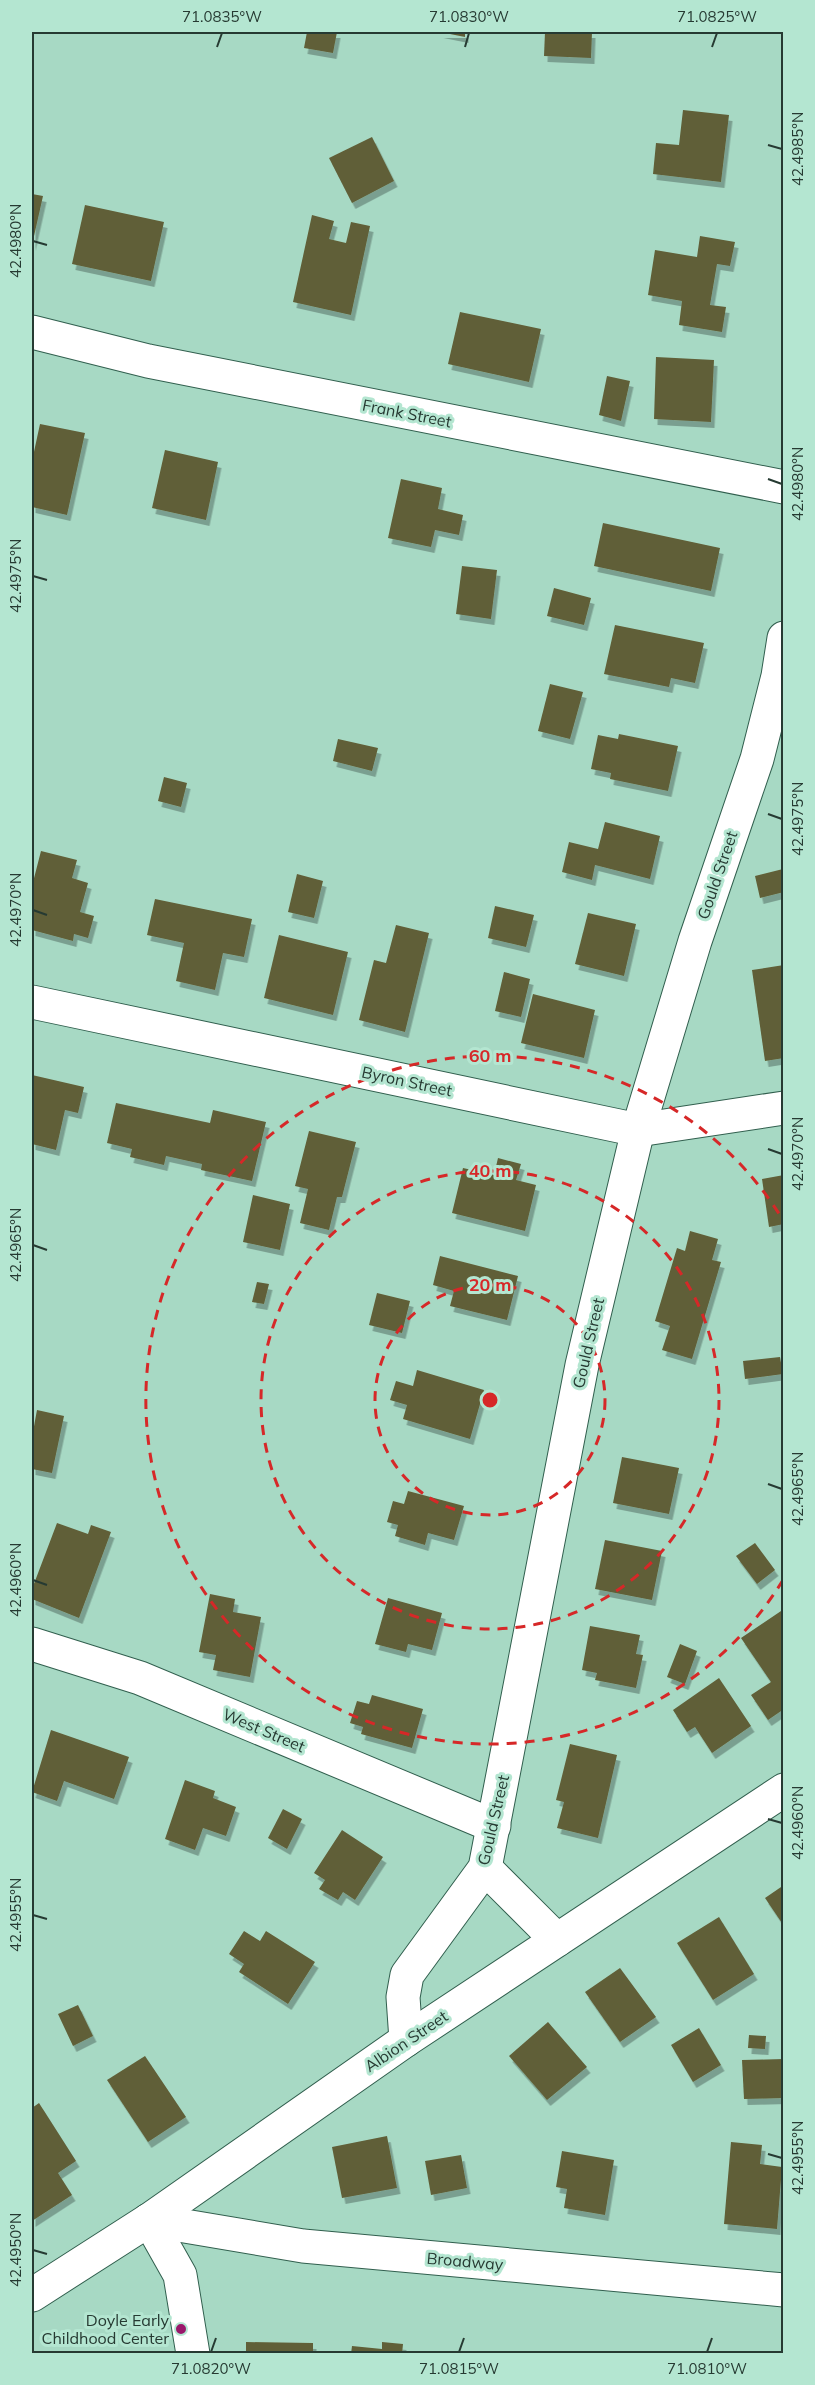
<svg xmlns="http://www.w3.org/2000/svg" width="815" height="2385" viewBox="0 0 815 2385" font-family="Mulish,sans-serif">
	<defs>
		<filter id="shadow"><feDropShadow dx="3.5" dy="6" stdDeviation="0" flood-color="#0004"/></filter>
	</defs>
	<rect width="100%" height="100%" fill="#a7d9c4"/>
	<!-- building -->
	<g fill="#605f37" filter="url(#shadow)">
		<polygon points="307,32 337,32 333,53 304,48"/>
		<polygon points="440,32 465,32 465,37"/>
		<polygon points="545,32 592,32 591,58 544,56"/>
		<polygon points="683,110 729,115 721,182 653,174 656,143 679,145"/>
		<polygon points="372,137 394,181 352,203 329,158"/>
		<polygon points="32,194 43,196 32,245"/>
		<polygon points="85,205 164,222 151,281 72,264"/>
		<polygon points="312,215 334,221 329,239 346,243 351,222 370,226 351,315 293,302"/>
		<polygon points="700,236 735,242 730,266 717,264 710,305 726,307 722,332 679,325 682,301 648,295 655,250 697,257"/>
		<polygon points="460,312 541,329 529,382 448,364"/>
		<polygon points="656,357 714,360 711,422 654,419"/>
		<polygon points="607,376 630,381 621,421 599,415"/>
		<polygon points="40,424 85,433 67,515 32,507 32,461"/>
		<polygon points="165,450 218,462 206,520 152,508"/>
		<polygon points="401,479 442,488 438,509 463,515 459,535 435,530 431,547 388,538"/>
		<polygon points="603,523 720,548 711,591 594,566"/>
		<polygon points="462,566 497,570 491,619 456,614"/>
		<polygon points="554,588 591,598 584,625 547,616"/>
		<polygon points="615,625 704,643 695,683 671,678 669,687 604,674"/>
		<polygon points="550,684 583,692 570,739 538,731"/>
		<polygon points="619,734 678,746 668,791 610,779 611,773 591,769 598,735 618,739"/>
		<polygon points="338,739 378,748 372,771 333,761"/>
		<polygon points="164,777 187,783 181,807 158,801"/>
		<polygon points="605,822 660,836 650,879 595,865 592,880 562,872 569,842 598,849"/>
		<polygon points="41,851 77,860 72,878 88,883 80,912 94,916 88,938 74,934 73,941 32,930 32,886"/>
		<polygon points="783,869 784,892 760,898 755,876"/>
		<polygon points="297,874 323,881 314,918 288,912"/>
		<polygon points="155,899 252,919 244,957 223,953 215,990 176,981 184,943 147,935"/>
		<polygon points="495,906 534,915 526,947 488,938"/>
		<polygon points="588,913 636,924 624,976 575,964"/>
		<polygon points="396,925 429,933 405,1032 359,1020 374,960 386,963"/>
		<polygon points="279,935 348,952 333,1015 264,998"/>
		<polygon points="784,965 784,1058 765,1061 752,970"/>
		<polygon points="504,972 530,979 521,1017 495,1011"/>
		<polygon points="533,994 595,1010 584,1058 521,1043"/>
		<polygon points="32,1075 84,1087 78,1113 65,1110 56,1150 32,1144"/>
		<polygon points="116,1103 210,1123 213,1110 266,1122 252,1181 201,1170 202,1164 166,1156 164,1165 130,1157 132,1149 107,1143"/>
		<polygon points="309,1131 356,1142 342,1197 337,1197 329,1230 300,1223 308,1189 295,1186"/>
		<polygon points="498,1158 521,1164 516,1180 536,1185 525,1231 452,1213 463,1168 494,1175"/>
		<polygon points="784,1175 784,1224 769,1227 762,1179"/>
		<polygon points="253,1195 290,1204 280,1250 243,1242"/>
		<polygon points="690,1231 718,1239 712,1260 721,1262 692,1359 662,1350 670,1326 655,1321 677,1248 685,1251"/>
		<polygon points="440,1256 518,1276 507,1320 450,1306 454,1291 433,1285"/>
		<polygon points="257,1282 269,1284 264,1304 252,1302"/>
		<polygon points="377,1293 410,1301 402,1333 369,1325"/>
		<polygon points="780,1357 783,1374 745,1379 743,1361"/>
		<polygon points="417,1370 484,1390 470,1439 403,1419 407,1405 390,1400 396,1381 413,1386"/>
		<polygon points="37,1410 64,1416 52,1473 32,1469 32,1437"/>
		<polygon points="622,1457 679,1468 669,1514 613,1503"/>
		<polygon points="408,1491 464,1506 454,1540 428,1533 425,1545 395,1536 398,1525 387,1522 393,1501 404,1504"/>
		<polygon points="57,1523 88,1534 91,1525 111,1532 79,1618 32,1599 32,1589"/>
		<polygon points="605,1540 662,1551 652,1600 595,1589"/>
		<polygon points="755,1543 775,1570 757,1584 736,1556"/>
		<polygon points="210,1594 235,1599 233,1612 261,1617 250,1677 213,1670 216,1655 199,1652"/>
		<polygon points="388,1598 442,1613 432,1650 408,1644 406,1652 375,1644"/>
		<polygon points="784,1609 784,1709 768,1720 751,1695 771,1682 741,1638"/>
		<polygon points="590,1626 640,1635 636,1654 643,1655 636,1688 595,1680 597,1673 582,1670"/>
		<polygon points="680,1644 697,1651 685,1684 667,1677"/>
		<polygon points="719,1678 751,1726 712,1753 695,1727 687,1732 673,1710"/>
		<polygon points="372,1695 423,1709 412,1748 361,1734 363,1727 350,1723 357,1701 369,1704"/>
		<polygon points="51,1730 129,1757 114,1799 64,1781 57,1801 32,1792"/>
		<polygon points="570,1744 617,1755 598,1838 557,1828 564,1802 556,1800"/>
		<polygon points="185,1780 215,1791 213,1798 236,1807 226,1836 203,1828 195,1850 165,1839"/>
		<polygon points="283,1809 302,1819 287,1849 268,1838"/>
		<polygon points="342,1830 383,1857 355,1900 343,1892 338,1900 319,1889 325,1880 314,1873"/>
		<polygon points="784,1885 784,1926 765,1898"/>
		<polygon points="719,1917 754,1974 713,2000 677,1943"/>
		<polygon points="244,1931 260,1941 266,1931 315,1962 288,2004 239,1972 244,1964 229,1954"/>
		<polygon points="620,1968 656,2017 620,2042 585,1992"/>
		<polygon points="78,2005 93,2036 73,2046 58,2014"/>
		<polygon points="548,2022 587,2067 547,2100 509,2056"/>
		<polygon points="699,2028 721,2065 693,2082 671,2045"/>
		<polygon points="749,2035 766,2036 765,2049 748,2048"/>
		<polygon points="145,2056 186,2117 148,2142 107,2080"/>
		<polygon points="784,2059 784,2098 744,2099 742,2060"/>
		<polygon points="39,2103 76,2161 58,2173 72,2195 32,2221 32,2108"/>
		<polygon points="387,2136 397,2188 342,2198 332,2147"/>
		<polygon points="731,2142 762,2145 760,2164 782,2167 777,2229 724,2224"/>
		<polygon points="562,2151 614,2160 605,2215 564,2208 567,2189 556,2187"/>
		<polygon points="461,2155 467,2188 431,2195 425,2161"/>
		<polygon points="246,2342 313,2343 313,2354 246,2354"/>
		<polygon points="382,2342 403,2344 402,2354 351,2354 352,2346 382,2349"/>
	</g>
	<g fill="none" stroke-linecap="round" stroke-linejoin="round">
		<defs>
			<g id="street">
				<polyline points="32,332 148,361 784,487"/>
				<polyline points="32,1002 638,1130 784,1108"/>
				<polyline points="32,1644 140,1678 494,1826"/>
				<polyline points="485,1868 557,1940"/>
				<polyline points="406,2040 403,1997 407,1975 485,1868 582,1365 638,1130 695,941 757,759 778,676 784,638"/>
				<polyline points="149,2220 180,2275 193,2354"/>
			</g>
			<polyline id="secondary" points="149,2220 303,2246 784,2290"/>
			<polyline id="primary" points="32,2295 149,2220 406,2040 784,1790"/>
		</defs>
		<!-- street casing -->
		<use href="#street" stroke="#315f4e" stroke-width="35"/>
		<!-- secondary casing -->
		<use href="#secondary" stroke="#315f4e" stroke-width="35"/>
		<!-- primary casing -->
		<use href="#primary" stroke="#315f4e" stroke-width="35"/>
		<!-- street -->
		<use href="#street" stroke="#fff" stroke-width="33"/>
		<!-- secondary -->
		<use href="#secondary" stroke="#fff" stroke-width="33"/>
		<!-- primary -->
		<use href="#primary" stroke="#fff" stroke-width="33"/>
	</g>
	<!-- ticks -->
	<path fill="none" stroke="#263a32" stroke-width="2" d="M217,47L222,33M465,47L469,33M712,47L717,33M768,145L782,149M33,241L47,245M768,479L782,484M33,576L47,580M768,814L782,819M33,910L47,915M768,1149L782,1154M33,1245L47,1250M768,1484L782,1489M33,1580L47,1585M768,1819L782,1823M33,1915L47,1919M768,2154L782,2158M33,2250L47,2254M211,2352L216,2338M459,2352L464,2338M707,2352L712,2338"/>
	<!-- distance rings -->
	<g fill="none" stroke="#d62828" stroke-width="3" stroke-dasharray="10 8">
		<circle cx="490" cy="1400" r="115"/>
		<circle cx="490" cy="1400" r="229"/>
		<path d="M783 1580A344 344 0 1 1 783 1220"/>
	</g>
	<!-- markers -->
	<circle fill="#9a176b" stroke="#b4e6d1" stroke-width="2" cx="181" cy="2329" r="6"/>
	<g text-anchor="middle" dominant-baseline="central" stroke-width="6" stroke-linejoin="round" paint-order="stroke">
		<!-- street labels -->
		<g font-size="16" fill="#263a32" stroke="#b4e6d1">
			<text transform="translate(407 413) rotate(11)">Frank Street</text>
			<text transform="translate(717 875) rotate(-71)">Gould Street</text>
			<text transform="translate(407 1081) rotate(12)">Byron Street</text>
			<text transform="translate(588 1343) rotate(-77)">Gould Street</text>
			<text transform="translate(264 1730) rotate(23)">West Street</text>
			<text transform="translate(493 1820) rotate(-77)">Gould Street</text>
			<text transform="translate(406 2041) rotate(-34)">Albion Street</text>
			<text transform="translate(465 2261) rotate(5)">Broadway</text>
		</g>
		<!-- poi labels -->
		<g font-size="16" fill="#263a32" stroke="#b4e6d1" text-anchor="end">
			<text x="169" y="2320">Doyle Early<tspan x="169" dy="18">Childhood Center</tspan></text>
		</g>
	</g>
	<circle cx="490" cy="1400" r="9" fill="#d62828" stroke="#b4e6d1" stroke-width="3"/>
	<g font-size="18" text-anchor="middle" font-weight="bold" fill="#d62828" stroke="#b4e6d1" stroke-width="6" stroke-linejoin="round" paint-order="stroke">
		<text x="490" y="1062">60 m</text>
		<text x="490" y="1177">40 m</text>
		<text x="490" y="1291">20 m</text>
	</g>
	<!-- border -->
	<rect width="815" height="2385" fill="none" stroke="#b4e6d1" stroke-width="66"/>
	<rect x="33" y="33" width="749" height="2319" fill="none" stroke="#263a32" stroke-width="2"/>
	<g font-size="15" text-anchor="middle" fill="#263a32">
		<text x="222" y="22">71.0835°W</text>
		<text x="469" y="22">71.0830°W</text>
		<text x="717" y="22">71.0825°W</text>
		<text transform="translate(798 149) rotate(-90)" y="5">42.4985°N</text>
		<text transform="translate(16 241) rotate(-90)" y="5">42.4980°N</text>
		<text transform="translate(798 484) rotate(-90)" y="5">42.4980°N</text>
		<text transform="translate(16 576) rotate(-90)" y="5">42.4975°N</text>
		<text transform="translate(798 819) rotate(-90)" y="5">42.4975°N</text>
		<text transform="translate(16 910) rotate(-90)" y="5">42.4970°N</text>
		<text transform="translate(798 1154) rotate(-90)" y="5">42.4970°N</text>
		<text transform="translate(16 1245) rotate(-90)" y="5">42.4965°N</text>
		<text transform="translate(798 1489) rotate(-90)" y="5">42.4965°N</text>
		<text transform="translate(16 1580) rotate(-90)" y="5">42.4960°N</text>
		<text transform="translate(798 1823) rotate(-90)" y="5">42.4960°N</text>
		<text transform="translate(16 1915) rotate(-90)" y="5">42.4955°N</text>
		<text transform="translate(798 2158) rotate(-90)" y="5">42.4955°N</text>
		<text transform="translate(16 2250) rotate(-90)" y="5">42.4950°N</text>
		<text x="211" y="2374">71.0820°W</text>
		<text x="459" y="2374">71.0815°W</text>
		<text x="707" y="2374">71.0810°W</text>
	</g>
</svg>
